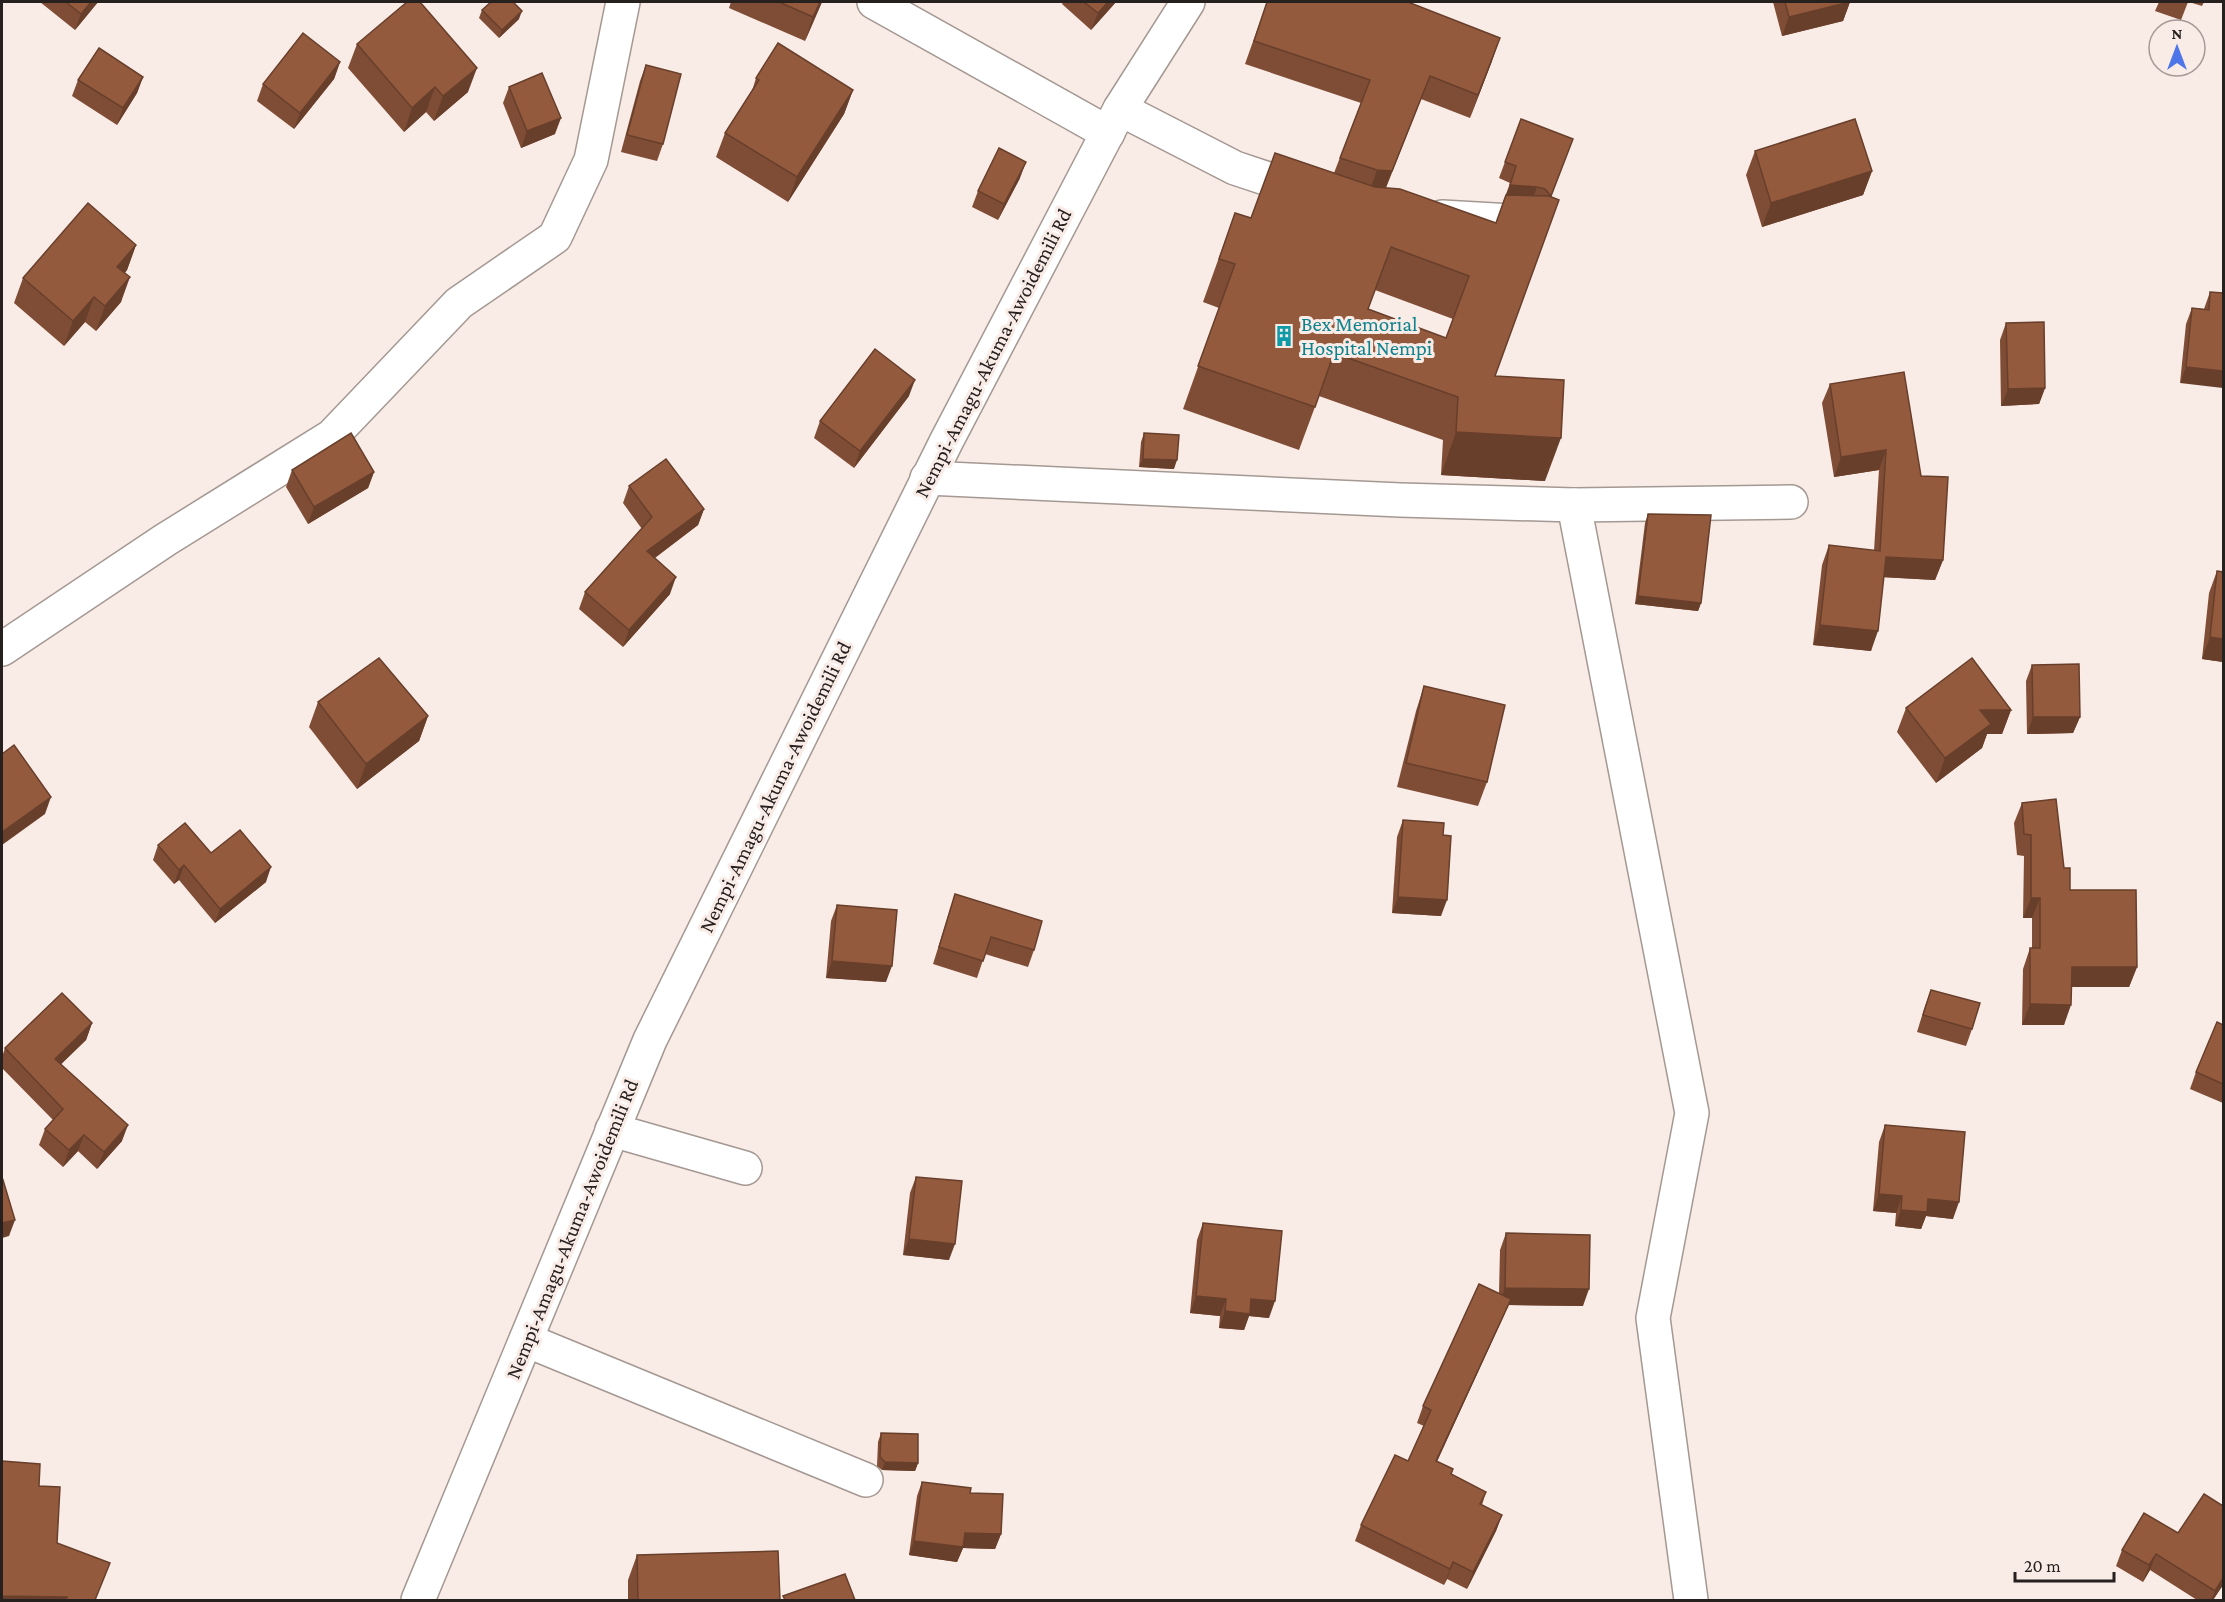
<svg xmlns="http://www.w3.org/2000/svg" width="2225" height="1602" viewBox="0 0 2225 1602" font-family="'Crimson Pro',serif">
	<rect width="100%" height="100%" fill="#f9ebe6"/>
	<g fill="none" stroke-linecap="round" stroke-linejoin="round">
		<defs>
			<g id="minor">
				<polyline points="874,2 1108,133"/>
				<polyline points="1120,109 1235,168 1307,192"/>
				<polyline points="1442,217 1529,222"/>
				<polyline points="927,478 1400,500 1574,505 1791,502"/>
				<polyline points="1574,505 1692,1113 1653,1318 1691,1600"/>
				<polyline points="2,649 165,540 332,436 459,303 555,237 591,160 623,2"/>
				<polyline points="612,1130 745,1168"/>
				<polyline points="526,1340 866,1480"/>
				<polyline points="418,1600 650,1040 946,442 1120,109 1188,2"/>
			</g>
		</defs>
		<!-- minor casing -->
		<use href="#minor" stroke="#a49893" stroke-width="36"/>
		<!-- minor -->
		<use href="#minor" stroke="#fff" stroke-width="33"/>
	</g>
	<!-- wall -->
	<g fill="#7f4d35" fill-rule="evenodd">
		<polygon points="40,2 98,2 75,30"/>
		<polygon points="731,2 822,2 805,41 729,8"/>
		<polygon points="1063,2 1116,2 1091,30 1062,4"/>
		<path d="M1267,2L1492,61L1470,118L1421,99L1386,188L1496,223L1510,183L1499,178L1521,119L1573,139L1551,197L1495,376L1545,481L1441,475L1443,440L1319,396L1299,450L1183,409L1219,308L1203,302L1235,213L1251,218L1334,173L1361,103L1245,64ZM1375,290L1453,319L1446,338L1368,309Z"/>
		<polygon points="1773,2 1850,2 1843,21 1782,36"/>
		<polygon points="2159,2 2188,2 2181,20 2155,11"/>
		<polygon points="2189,2 2204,2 2202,6"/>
		<polygon points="482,10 519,19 499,38 479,18"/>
		<polygon points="357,44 468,92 434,121 426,112 404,132 348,68"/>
		<polygon points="340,62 334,79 294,129 257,101 263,84"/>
		<polygon points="646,65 663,144 657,161 621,152 640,81"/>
		<polygon points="143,77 137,93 117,125 72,96 78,80"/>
		<polygon points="756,78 853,90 844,114 788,202 716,157 725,133 752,91"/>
		<polygon points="509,87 555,134 521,148 503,103"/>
		<polygon points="1755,151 1872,171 1863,195 1762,227 1746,175"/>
		<polygon points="1020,178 998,220 972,207 978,191"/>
		<polygon points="136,245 127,270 125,273 121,302 96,331 85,322 64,346 14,303 23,278"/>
		<polygon points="2210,292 2223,293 2180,383 2186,324 2192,308 2204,309"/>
		<polygon points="2006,323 2045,388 2039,404 2001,406 2000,340"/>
		<polygon points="1830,384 1921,476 1943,560 1935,580 1884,577 1871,651 1813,645 1822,565 1829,545 1874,551 1879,470 1834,477 1822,403"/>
		<polygon points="909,396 854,468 814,438 820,421"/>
		<polygon points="1144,433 1174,469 1139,467 1141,442"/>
		<polygon points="292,470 374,472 368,488 308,524 286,487"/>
		<polygon points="629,486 704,509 698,525 655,558 670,594 623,647 579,609 585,592 642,529 623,503"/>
		<polygon points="1648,514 1701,603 1698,611 1635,604 1645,523"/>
		<polygon points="2217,571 2223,572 2223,662 2202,659 2209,593"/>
		<polygon points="2032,665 2080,717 2073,733 2027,734 2026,681"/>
		<polygon points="1424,686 1487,782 1478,806 1397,787 1416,711"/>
		<polygon points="318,702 428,716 419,741 357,789 309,727"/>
		<polygon points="1906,708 2011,710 2002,734 1987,734 1982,748 1936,783 1897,732"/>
		<polygon points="2022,803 2064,868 2070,890 2137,967 2129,987 2071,987 2064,1025 2022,1025 2023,969 2030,948 2032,948 2032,918 2023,918 2024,856 2017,855 2014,823"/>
		<polygon points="1403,820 1443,835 1441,916 1392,913 1397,837"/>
		<polygon points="158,845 211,853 266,882 215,923 179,880 174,884 153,860"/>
		<polygon points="955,894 1034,950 1028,967 985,954 977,978 933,964"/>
		<polygon points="837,905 886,982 826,978 831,921"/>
		<polygon points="1931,990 1972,1029 1966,1046 1917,1032 1925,1006"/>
		<polygon points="92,1023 86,1040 61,1064 122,1141 97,1169 78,1151 63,1167 39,1145 45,1129 53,1120 2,1068 2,1057 5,1048"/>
		<polygon points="2223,1025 2223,1103 2190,1089 2196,1072"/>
		<polygon points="1885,1125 1953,1219 1926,1216 1921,1229 1895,1226 1896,1213 1873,1211 1879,1142"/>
		<polygon points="916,1177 949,1260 903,1255 910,1193"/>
		<polygon points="1203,1223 1269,1318 1249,1316 1244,1330 1219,1328 1220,1316 1190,1313 1197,1240"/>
		<polygon points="1506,1233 1583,1306 1508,1305 1504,1315 1437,1461 1453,1469 1451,1475 1486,1492 1482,1505 1502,1515 1496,1531 1467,1589 1447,1579 1444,1585 1355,1541 1361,1525 1408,1461 1424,1426 1417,1423 1423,1406 1499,1293 1500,1250"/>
		<polygon points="881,1433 918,1463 915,1471 882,1470 877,1466 878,1442"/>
		<polygon points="922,1482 970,1493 1001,1534 995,1549 963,1548 957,1562 909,1555 917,1496"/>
		<polygon points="2144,1513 2223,1585 2213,1600 2197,1600 2150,1570 2143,1582 2116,1566 2122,1550"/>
		<polygon points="637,1555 780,1600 628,1600 628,1580"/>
	</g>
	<!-- shaded-wall -->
	<g fill="#683f2b">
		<polygon points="91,2 98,2 75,30 81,14"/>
		<polygon points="820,2 822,2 805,41 813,17"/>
		<polygon points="1108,2 1116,2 1091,30 1098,13"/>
		<polygon points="1850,2 1843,21 1782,36 1789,17"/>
		<polygon points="522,11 519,19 499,38 502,30"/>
		<polygon points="1500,38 1492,61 1470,118 1478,95"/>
		<polygon points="340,62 334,79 294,129 300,113"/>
		<polygon points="477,68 468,92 434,121 443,96"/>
		<polygon points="1430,76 1383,194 1369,193 1377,170"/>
		<polygon points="143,77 137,93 117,125 123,108"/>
		<polygon points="435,87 426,112 404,132 412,108"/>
		<polygon points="853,90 844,114 788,202 797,177"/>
		<polygon points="561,118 555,134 521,148 527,131"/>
		<polygon points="1026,162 1020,178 998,220 1004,204"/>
		<polygon points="1872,171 1863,195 1762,227 1771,203"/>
		<polygon points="1510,185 1537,187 1531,203 1503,202"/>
		<polygon points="136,245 127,270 108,291 117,267"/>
		<polygon points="130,277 121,302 96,331 105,306"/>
		<polygon points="94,297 85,322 64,346 73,321"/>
		<polygon points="2186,367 2223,371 2223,388 2180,383"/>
		<polygon points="915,380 909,396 854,468 860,451"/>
		<polygon points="2045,388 2039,404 2001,406 2008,389"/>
		<polygon points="1456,432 1561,438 1545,481 1441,475"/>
		<polygon points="1886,450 1879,470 1834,477 1841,457"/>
		<polygon points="1143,459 1177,460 1174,469 1139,467"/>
		<polygon points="374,472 368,488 308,524 314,507"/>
		<polygon points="704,509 698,525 641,568 647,551"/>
		<polygon points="1886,557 1943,560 1935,580 1879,577"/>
		<polygon points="676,577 670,594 623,647 629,630"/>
		<polygon points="1638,596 1701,603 1698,611 1635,604"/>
		<polygon points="1820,625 1878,631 1871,651 1813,645"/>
		<polygon points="2210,637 2223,639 2223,662 2202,659"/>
		<polygon points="1980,710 2011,710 2002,734 1987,734 1982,748 1936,783 1945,758"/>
		<polygon points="428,716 419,741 357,789 366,764"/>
		<polygon points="2033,717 2080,717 2073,733 2027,734"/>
		<polygon points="51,797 45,814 2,845 2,832"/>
		<polygon points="184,865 179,880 174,884 179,870"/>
		<polygon points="271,867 266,882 215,923 220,909"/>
		<polygon points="1398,897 1447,900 1441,916 1392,913"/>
		<polygon points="2031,898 2040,898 2032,918 2023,918"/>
		<polygon points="832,961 892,966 886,982 826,978"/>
		<polygon points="2072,967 2137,967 2129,987 2064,987"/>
		<polygon points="2030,1004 2071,1005 2064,1025 2022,1025"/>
		<polygon points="92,1023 86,1040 49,1076 55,1059"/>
		<polygon points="128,1125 122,1141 97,1169 104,1152"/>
		<polygon points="84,1135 78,1151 63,1167 69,1150"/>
		<polygon points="1879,1194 1902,1196 1896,1213 1873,1211"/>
		<polygon points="1928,1199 1959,1202 1953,1219 1926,1216 1921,1229 1895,1226 1901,1210"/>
		<polygon points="15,1220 9,1236 2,1238 2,1223"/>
		<polygon points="909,1239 955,1244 949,1260 903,1255"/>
		<polygon points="1505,1288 1589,1289 1583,1306 1508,1305 1504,1315 1430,1477"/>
		<polygon points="1196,1296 1226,1299 1220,1316 1190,1313"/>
		<polygon points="1251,1299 1275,1301 1269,1318 1249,1316 1244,1330 1219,1328 1225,1311"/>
		<polygon points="885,1462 918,1463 915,1471 882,1470"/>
		<polygon points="1502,1515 1496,1531 1467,1589 1473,1572"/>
		<polygon points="965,1533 1001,1534 995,1549 963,1548 957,1562 909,1555 914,1541"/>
		<polygon points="2156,1554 2150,1570 2143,1582 2149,1565"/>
		<polygon points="1453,1562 1447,1579 1444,1585 1450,1569"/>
		<polygon points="2223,1578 2223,1585 2213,1600 2211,1600 2215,1591"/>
		<polygon points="2,1596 67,1597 66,1600 2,1600"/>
	</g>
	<!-- building -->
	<g fill="#945a3e" stroke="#683f2b" stroke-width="1.5" fill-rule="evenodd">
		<polygon points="66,2 91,2 81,14"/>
		<polygon points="407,2 420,2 477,68 443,96 435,87 412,108 357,44"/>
		<polygon points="491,2 513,2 522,11 502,30 482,10"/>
		<polygon points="779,2 820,2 813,17"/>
		<polygon points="1084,2 1108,2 1098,13"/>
		<polygon points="1267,2 1408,2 1500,38 1478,95 1430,76 1392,171 1377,170 1340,158 1370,80 1254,41"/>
		<polygon points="1785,2 1850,2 1789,17"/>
		<polygon points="303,33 340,62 300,113 263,84"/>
		<polygon points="778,43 853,90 797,177 725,133 759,80 756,78"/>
		<polygon points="99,48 143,77 123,108 78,80"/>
		<polygon points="646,65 681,74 663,144 627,135"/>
		<polygon points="542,73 561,118 527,131 509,87"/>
		<polygon points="1521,119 1573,139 1551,196 1545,189 1537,187 1510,185 1516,166 1505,162"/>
		<polygon points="1855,119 1872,171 1771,203 1755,151"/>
		<polygon points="999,148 1026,162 1004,204 978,191"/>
		<path d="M1275,153L1375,187L1400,189L1496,223L1506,195L1549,196L1559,200L1495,376L1564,380L1561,438L1456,432L1458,397L1334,353L1315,407L1198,366L1235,264L1219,259L1235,213L1251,218ZM1391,247L1469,276L1446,338L1368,309Z"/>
		<polygon points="88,203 136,245 117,267 130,277 105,306 94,297 73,321 23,278"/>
		<polygon points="2210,292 2223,293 2223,371 2186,367 2192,308 2209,310"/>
		<polygon points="2044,322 2045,388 2008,389 2006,323"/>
		<polygon points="875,349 915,380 860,451 820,421"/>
		<polygon points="1904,372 1921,476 1948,477 1943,560 1886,557 1878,631 1820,625 1829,545 1880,551 1886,450 1841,457 1830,384"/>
		<polygon points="351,433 374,472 314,507 292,470"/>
		<polygon points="1144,433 1179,435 1177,460 1143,459"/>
		<polygon points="666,459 704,509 647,551 676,577 629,630 585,592 652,517 629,486"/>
		<polygon points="1648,514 1711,515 1701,603 1638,596"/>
		<polygon points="2217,571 2223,572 2223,639 2210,637"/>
		<polygon points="379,658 428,716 366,764 318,702"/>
		<polygon points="1972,658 2011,710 1980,710 1991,724 1945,758 1906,708"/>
		<polygon points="2079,664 2080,717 2033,717 2032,665"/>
		<polygon points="1424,686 1505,705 1487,782 1406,763"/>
		<polygon points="14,745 51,797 2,832 2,754"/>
		<polygon points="2056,799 2064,868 2070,868 2070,890 2136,890 2137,967 2072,967 2071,1005 2030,1004 2030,948 2040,948 2040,898 2031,898 2031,835 2024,834 2022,803"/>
		<polygon points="1403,820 1444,823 1443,835 1451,836 1447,900 1398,897"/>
		<polygon points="185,823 211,853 240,830 271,867 220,909 184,865 179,870 158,845"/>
		<polygon points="955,894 1042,921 1034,950 991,937 983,961 939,947"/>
		<polygon points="837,905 897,910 892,966 832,961"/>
		<polygon points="1931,990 1980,1003 1972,1029 1923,1015"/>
		<polygon points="62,993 92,1023 55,1059 128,1125 104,1152 84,1135 69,1150 45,1129 63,1109 5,1048"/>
		<polygon points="2217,1022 2223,1025 2223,1084 2196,1072"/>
		<polygon points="1885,1125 1965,1132 1959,1202 1928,1199 1927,1212 1901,1210 1902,1196 1879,1194"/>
		<polygon points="916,1177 962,1181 955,1244 909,1239"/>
		<polygon points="3,1180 15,1220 2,1223 2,1181"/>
		<polygon points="1203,1223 1282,1231 1275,1301 1251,1299 1250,1314 1225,1311 1226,1299 1196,1296"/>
		<polygon points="1506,1233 1590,1235 1589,1289 1505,1288"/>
		<polygon points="1479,1284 1511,1299 1436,1461 1453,1469 1451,1474 1486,1492 1480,1504 1502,1515 1473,1572 1453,1562 1450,1569 1361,1525 1395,1455 1408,1461 1431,1410 1423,1406"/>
		<polygon points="881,1433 918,1434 918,1463 885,1462 880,1457"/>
		<polygon points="2,1461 40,1464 39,1486 60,1487 57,1543 110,1563 95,1600 67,1600 67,1597 2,1596"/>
		<polygon points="922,1482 971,1488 970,1493 1003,1494 1001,1534 965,1533 963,1547 914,1541"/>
		<polygon points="2204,1494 2223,1506 2223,1578 2215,1591 2156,1554 2149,1565 2122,1550 2144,1513 2178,1533"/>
		<polygon points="778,1551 780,1600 638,1600 637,1555"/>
		<polygon points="845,1574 855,1600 785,1600 783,1596"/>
	</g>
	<!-- icons -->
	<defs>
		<symbol id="building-bare" viewBox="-9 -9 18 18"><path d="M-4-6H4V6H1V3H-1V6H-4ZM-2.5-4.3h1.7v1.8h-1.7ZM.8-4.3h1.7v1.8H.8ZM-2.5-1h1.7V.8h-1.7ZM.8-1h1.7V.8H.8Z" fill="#0f9aa8" stroke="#f9ebe6" stroke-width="2.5" paint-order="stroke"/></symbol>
	</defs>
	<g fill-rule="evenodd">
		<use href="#building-bare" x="1269" y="321" width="30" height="30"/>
	</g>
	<g text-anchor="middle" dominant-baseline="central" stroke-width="6" stroke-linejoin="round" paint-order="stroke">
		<!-- culture labels -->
		<g font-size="21" fill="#0d838f" stroke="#f9ebe6" text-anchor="start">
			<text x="1301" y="324">Bex Memorial<tspan x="1301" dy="24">Hospital Nempi</tspan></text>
		</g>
		<!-- street labels -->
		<g font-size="21" fill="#26211f" stroke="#f9ebe6">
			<text transform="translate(993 353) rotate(-63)">Nempi-Amagu-Akuma-Awoidemili Rd</text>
			<text transform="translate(775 787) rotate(-64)">Nempi-Amagu-Akuma-Awoidemili Rd</text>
			<text transform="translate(572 1229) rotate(-68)">Nempi-Amagu-Akuma-Awoidemili Rd</text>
		</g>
	</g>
	<!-- border -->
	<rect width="2225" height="1602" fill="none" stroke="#26211f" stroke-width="6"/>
	<!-- north arrow -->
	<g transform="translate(2177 48)"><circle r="28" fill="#f9ebe6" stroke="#a59a96" stroke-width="1.5"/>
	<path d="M0-4.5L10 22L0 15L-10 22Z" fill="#4e76e9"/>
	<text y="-9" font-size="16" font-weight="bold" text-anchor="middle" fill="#26211f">N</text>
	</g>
	<!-- scale -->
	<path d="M2015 1572v9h99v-9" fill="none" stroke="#26211f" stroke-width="3"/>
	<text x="2024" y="1572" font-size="18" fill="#26211f" stroke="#f9ebe6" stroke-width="4.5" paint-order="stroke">20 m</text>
</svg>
